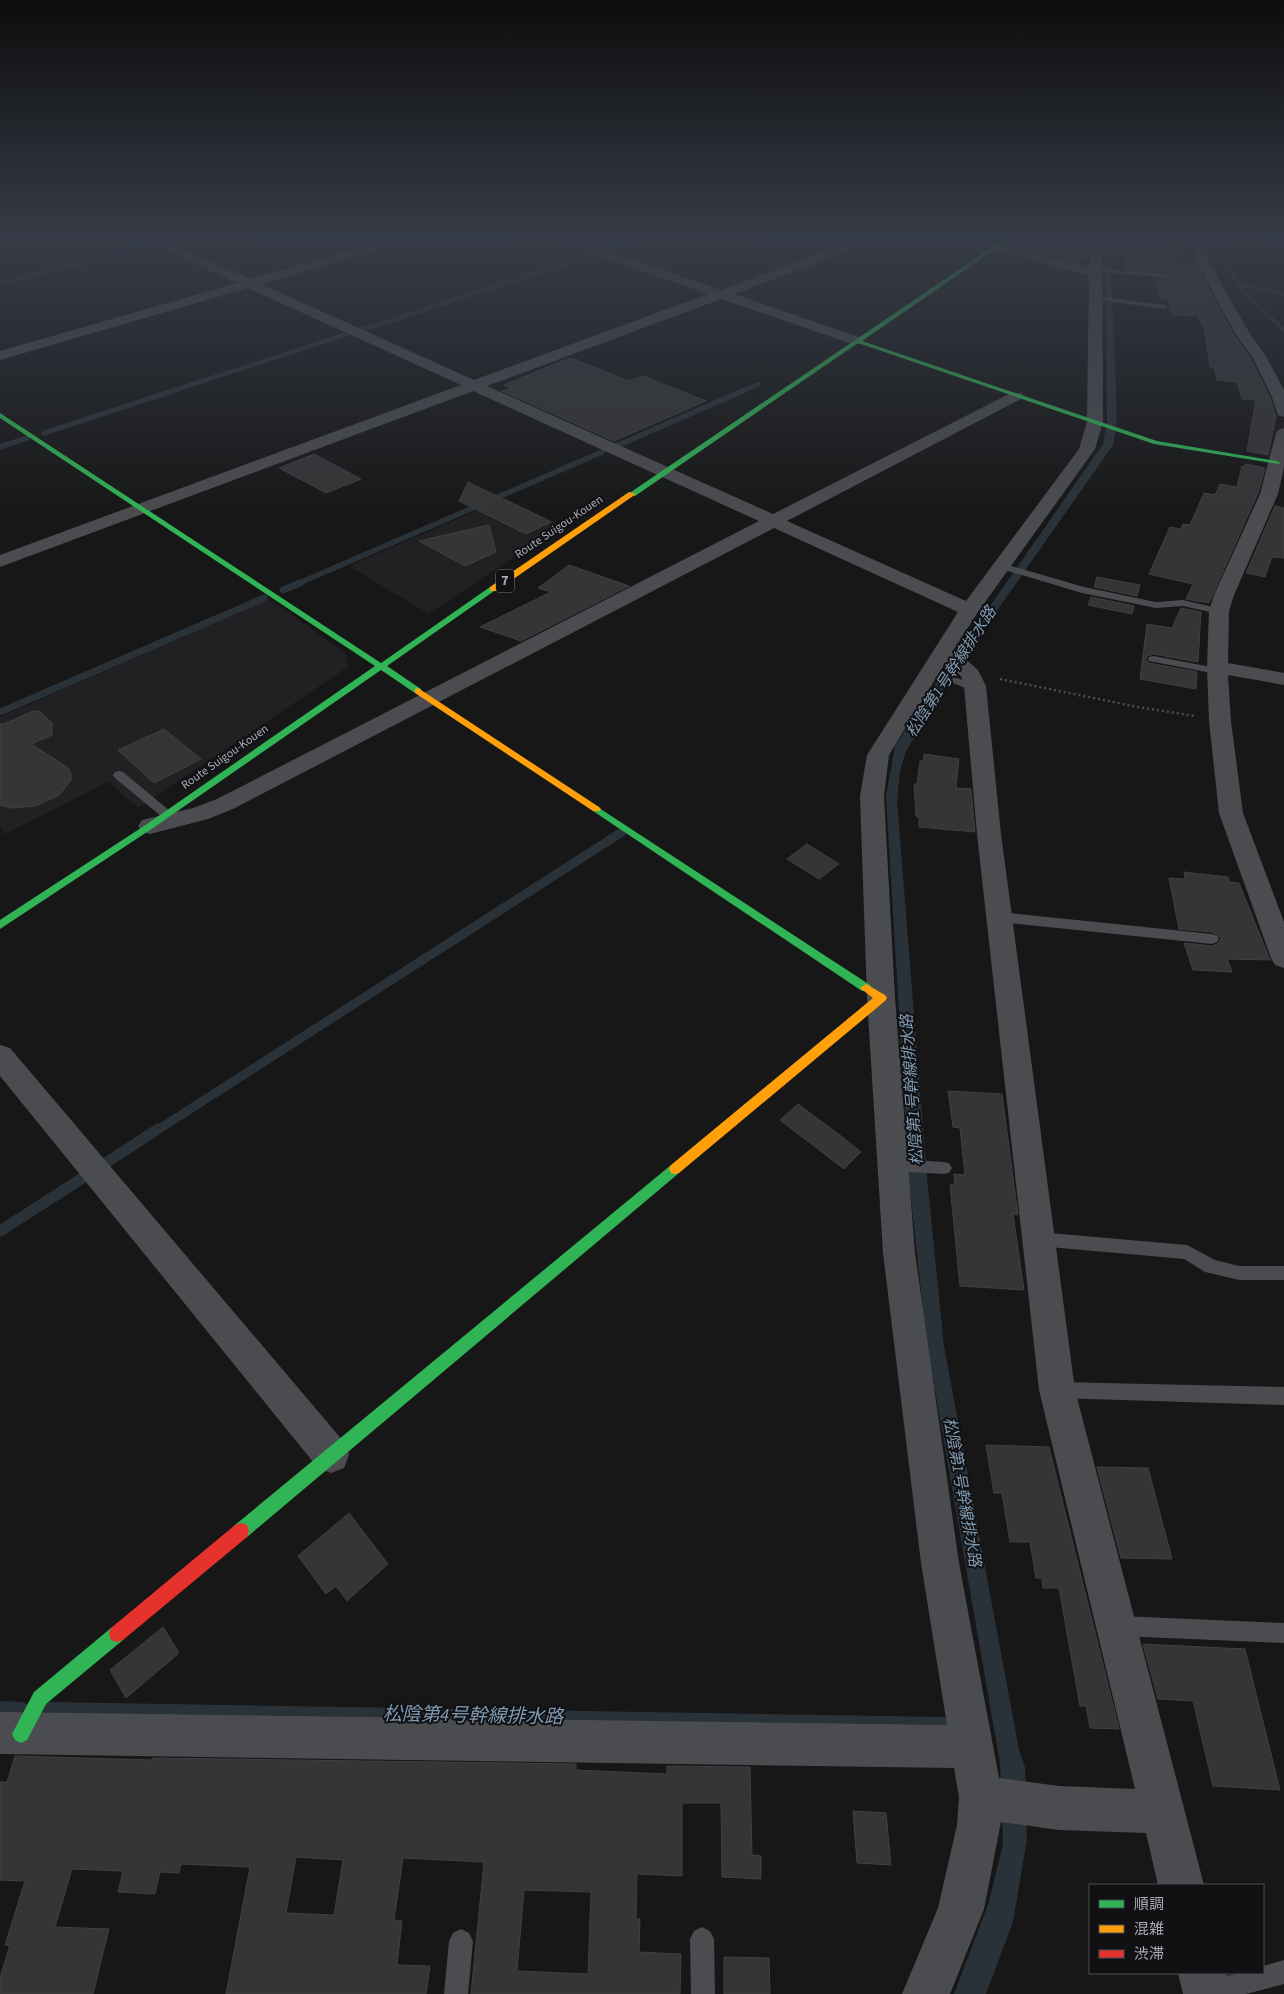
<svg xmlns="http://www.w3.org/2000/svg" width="1284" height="1994" viewBox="0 0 1284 1994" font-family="'Source Sans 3','Noto Sans JP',sans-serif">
	<rect width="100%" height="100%" fill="#171717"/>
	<!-- built -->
	<g fill="#212123">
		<polygon points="506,498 561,525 429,614 349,566"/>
		<polygon points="270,599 345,653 348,667 138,808 108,782 5,834 0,828 0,717"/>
	</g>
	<!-- water -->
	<g fill="#2a3239">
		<polygon points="1105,237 1110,237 1117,420 1113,445 956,669 906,751 900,771 897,801 927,1178 944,1346 1019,1750 1025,1767 1027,1839 1013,1922 986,1994 954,1994 989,1902 1003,1844 1000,1763 926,1338 909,1179 886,796 895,746 945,669 947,659 960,649 1103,444 1107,420"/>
		<path d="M1231,237H1235C1233,242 1229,247 1228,251C1222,274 1269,313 1284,327V334L1235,284L1224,258L1223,251Z"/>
	</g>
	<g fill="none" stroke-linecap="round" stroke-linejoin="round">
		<!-- stream-far5 -->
		<g stroke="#2a3239" stroke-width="4.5">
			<polyline points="165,241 180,237"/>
			<polyline points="605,251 647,237"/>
			<polyline points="0,284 154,244"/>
			<polyline points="1238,284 1284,294"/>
			<polyline points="362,330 595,254"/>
			<polyline points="172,391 347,334"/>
			<polyline points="742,391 759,384"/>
		</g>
		<!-- stream-far4 -->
		<g stroke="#2a3239" stroke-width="5.5">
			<polyline points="44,433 176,390"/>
			<polyline points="616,446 745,390"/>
			<polyline points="0,447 27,438"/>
			<polyline points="297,584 602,452"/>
		</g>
		<!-- stream-far3 -->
		<g stroke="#2a3239" stroke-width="7">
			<polyline points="283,590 300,583"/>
			<polyline points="0,712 264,598"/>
		</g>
		<!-- stream-far2 -->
		<polyline stroke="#2a3239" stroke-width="9" points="156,1131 622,832"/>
		<!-- stream-far1 -->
		<g stroke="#2a3239" stroke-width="11">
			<polyline points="104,1164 158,1129"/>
			<polyline points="0,1231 84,1177"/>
		</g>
		<!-- stream -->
		<g stroke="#2a3239" stroke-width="14">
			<polyline points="0,1708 22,1709"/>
			<polyline points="48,1709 946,1724"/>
		</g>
	</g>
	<!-- building -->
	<g fill="#353536" stroke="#3f4043" fill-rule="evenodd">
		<polygon points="1019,237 1088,237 1087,258 1076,262 1010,244"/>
		<polygon points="1104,237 1134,237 1131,239 1191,246 1174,263 1196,265 1233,334 1251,359 1270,398 1276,416 1268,455 1247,451 1256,400 1242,399 1237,382 1217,380 1215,368 1210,367 1205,331 1198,316 1172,314 1168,300 1161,300 1154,279 1168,280 1172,278 1172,274 1168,272 1125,269 1123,255 1155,257 1160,252 1155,249 1124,248 1126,241 1112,247 1104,247"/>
		<polygon points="567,359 574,359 629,381 643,376 706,401 614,441 502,391 511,388 504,385"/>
		<polygon points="314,454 361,479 326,493 279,468"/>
		<polygon points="1245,464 1265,468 1258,493 1209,603 1186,599 1193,584 1149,574 1170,527 1181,529 1183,524 1190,525 1204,493 1215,495 1220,484 1237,487 1242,466 1244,467"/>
		<polygon points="468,482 551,522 526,534 459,501"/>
		<polygon points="1275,506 1284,508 1284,558 1272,557 1265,577 1246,573"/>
		<polygon points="489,525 496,552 465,566 419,541"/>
		<polygon points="569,565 629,586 521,641 480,627 551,592 538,588"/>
		<polygon points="1097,577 1140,585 1137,596 1094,587"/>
		<polygon points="1091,597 1134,606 1132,614 1088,605"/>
		<polygon points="1181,608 1201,612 1198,662 1153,654 1147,656 1146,660 1149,663 1197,672 1196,689 1140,679 1147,624 1172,628"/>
		<polygon points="33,711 39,711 52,723 52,735 31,744 67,767 71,773 71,780 59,795 36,806 11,808 0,805 0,723 2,725"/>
		<polygon points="164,729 201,759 154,783 118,750"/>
		<polygon points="924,754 959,759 956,788 971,789 975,832 919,827 919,817 916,816 914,784 917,784 920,761 923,761"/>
		<polygon points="807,844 839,864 819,879 787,859"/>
		<polygon points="1184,872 1228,877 1229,882 1239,883 1270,960 1227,959 1232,972 1193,970 1184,943 1212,946 1219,943 1221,938 1212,932 1179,929 1169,878 1185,879"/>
		<polygon points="948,1091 1002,1094 1018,1215 1013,1214 1024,1290 960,1286 950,1185 955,1185 954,1174 965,1175 960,1128 953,1127"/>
		<polygon points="798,1104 841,1136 861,1152 844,1169 780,1120"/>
		<polygon points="986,1445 1049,1447 1119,1729 1090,1728 1086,1706 1080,1706 1059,1588 1043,1588 1042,1578 1036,1578 1030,1542 1010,1542 1002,1493 994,1493"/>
		<polygon points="1097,1467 1148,1468 1172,1559 1121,1558"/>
		<polygon points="349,1513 388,1564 347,1601 336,1586 326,1594 298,1556"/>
		<polygon points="163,1627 179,1653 126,1698 110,1670"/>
		<polygon points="1143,1644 1245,1649 1280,1790 1213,1786 1193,1701 1158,1699"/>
		<path d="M15,1756L152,1760L153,1758L576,1764V1770L667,1774V1766L750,1767L752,1855L761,1856V1879L722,1877L721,1803H682V1876L637,1874L636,1919H640L639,1952L681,1954L680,1994H471L484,1862L403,1858L394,1920L402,1921L397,1965L430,1966L426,1994H226L250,1867L181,1864L179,1873L160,1872L155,1894L118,1892L123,1871L72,1869L55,1927L109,1929L93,1994H0V1978L10,1945H5L25,1881L0,1880V1782H7ZM296,1857L343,1860L334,1915L286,1913ZM524,1890L591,1892L588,1974L517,1971Z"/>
		<polygon points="853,1811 886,1813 891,1865 857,1863"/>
		<polygon points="724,1957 769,1958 770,1994 724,1994"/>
	</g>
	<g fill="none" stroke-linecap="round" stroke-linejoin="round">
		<!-- path-far1 -->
		<polyline stroke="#4d4e52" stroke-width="1" stroke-dasharray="1 2" stroke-linecap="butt" points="1248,287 1284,322"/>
		<!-- path -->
		<polyline stroke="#4d4e52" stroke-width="2.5" stroke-dasharray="2 3" stroke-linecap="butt" points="1000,679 1138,707 1195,716"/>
		<!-- lane -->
		<g fill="#4b4c50" fill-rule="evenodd">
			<polygon points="1094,248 1155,251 1158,253 1155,255 1096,251"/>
			<polygon points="1095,268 1168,274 1171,276 1168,278 1093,271 1092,270"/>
			<polygon points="1095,296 1164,305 1167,307 1164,309 1093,299 1093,297"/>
			<polygon points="1001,563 1084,587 1156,602 1183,600 1222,609 1224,611 1219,614 1183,606 1156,608 1082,593 998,568 998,564"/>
			<polygon points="1153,656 1217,668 1222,671 1217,674 1149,661 1148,659 1149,657"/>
			<polygon points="930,668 979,686 980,688 975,691 971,690 926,673 925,671 926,669"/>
			<polygon points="119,771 123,772 170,811 172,814 170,817 162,817 115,778 113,775 115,772"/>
			<polygon points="999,912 1212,934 1217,936 1219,939 1217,942 1212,944 999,922 994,920 993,917 994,914"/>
			<polygon points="893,1159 944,1162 949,1163 952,1168 949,1173 944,1174 893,1171 888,1170 885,1165 888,1160"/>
			<polygon points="1038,1232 1187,1245 1215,1260 1239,1266 1284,1266 1284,1280 1239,1280 1205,1272 1184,1259 1038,1246 1032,1244 1030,1239 1032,1234"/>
			<polygon points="1057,1382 1284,1387 1284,1405 1057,1398 1051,1396 1048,1390 1051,1384"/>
			<polygon points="1120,1616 1284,1623 1284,1643 1120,1636 1113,1633 1110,1626 1113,1619"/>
			<polygon points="702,1927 710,1931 714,1939 715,1994 691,1994 690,1939 694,1931"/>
			<polygon points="461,1929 469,1933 473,1941 468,1994 444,1994 449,1941 453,1933"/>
			<path d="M1284,1960V1984L1246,1994H1201L1200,1991L1204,1983C1223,1974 1242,1973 1263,1973V1966Z"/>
		</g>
		<!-- street -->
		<g fill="#4b4c50" fill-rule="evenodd">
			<path d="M140,237H157L250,279L397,237H417L415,240L261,284L474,380L708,294L552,240L550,237H569L721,290L863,237H881L879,240L734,294L862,338L864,341L862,344H852L721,299L487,386L773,514L1011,393H1021L1024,396L1021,399L787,521L966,601L1079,449L1087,422L1089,276L961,240L959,237H979L1089,268L1090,237H1102L1103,422L1095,449L978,612L954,649L978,670L986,686L1001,834L1075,1390L1204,1885H1158L1146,1833L1059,1830L1001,1822L984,1909L950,1994H902L938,1908L957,1825L959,1797L954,1768L0,1754V1712L947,1725L921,1563L883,1253L867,998L860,796L867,755L958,612L774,528L233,809L208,819L150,834L142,832L138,826L142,820L193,808L217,799L759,521L473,391L0,567V555L461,385L248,288L0,360V351L237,283ZM945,663L961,676L964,686L977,834L1039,1390L1135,1789L1059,1786L999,1778L959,1563L915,1253L895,998L884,796L889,755Z"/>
			<polygon points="1199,237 1211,237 1207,247 1207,259 1249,332 1267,358 1284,390 1284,417 1278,415 1272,397 1253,358 1235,333 1195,259 1195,247"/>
			<polygon points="1284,428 1284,467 1278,494 1234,595 1229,611 1228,663 1284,673 1284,685 1228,675 1231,721 1243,813 1284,922 1284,968 1275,965 1271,958 1219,813 1209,721 1207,667 1209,611 1214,595 1260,494 1276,433 1278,430"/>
			<polygon points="0,1045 10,1048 344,1442 349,1455 344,1468 331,1473 318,1468 0,1076"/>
			<polygon points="1178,1973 1226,1973 1231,1994 1183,1994"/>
		</g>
		<!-- fast -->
		<g fill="#30b455" fill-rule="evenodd">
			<polygon points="1007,237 1013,237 862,341 1157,441 1277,461 1280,463 1279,464 1154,444 858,343 635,496 628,494"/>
			<polygon points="0,413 381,663 490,587 497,589 387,666 421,689 421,693 415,693 381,670 153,828 0,929 0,920 147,824 375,666 0,418"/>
			<polygon points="596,806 870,985 872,988 870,991 862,991 593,811 591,809 593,807"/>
			<polygon points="675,1164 679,1165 681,1169 679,1173 247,1537 241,1539 235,1537 233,1531 235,1525 671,1165"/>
			<polygon points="117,1626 123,1628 125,1634 123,1640 46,1704 27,1740 21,1743 15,1740 12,1734 34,1692 111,1628"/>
		</g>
		<!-- slow -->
		<g fill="#ff9f0a" fill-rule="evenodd">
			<polygon points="629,492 636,494 496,591 490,591 490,587"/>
			<polygon points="418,688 599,807 601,809 599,811 593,811 415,693 415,689"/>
			<polygon points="866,984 885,995 887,998 885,1001 679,1173 675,1174 671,1173 669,1169 671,1165 873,998 860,988"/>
		</g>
		<!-- jam -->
		<polygon fill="#e5322d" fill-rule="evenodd" points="241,1523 247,1525 249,1531 247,1537 123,1640 117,1642 111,1640 109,1634 111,1628 235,1525"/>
	</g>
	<!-- sky -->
	<linearGradient id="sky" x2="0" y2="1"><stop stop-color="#0d0d0d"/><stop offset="0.46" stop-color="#363c47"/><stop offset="1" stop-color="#363c47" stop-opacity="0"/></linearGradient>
	<rect width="1284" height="516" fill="url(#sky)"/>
	<g text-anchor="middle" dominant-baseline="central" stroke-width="4" stroke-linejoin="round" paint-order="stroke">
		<!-- far-street labels -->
		<g font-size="12" fill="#a8adb8" stroke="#111113">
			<text transform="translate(559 527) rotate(-34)">Route Suigou-Kouen</text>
			<text transform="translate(225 757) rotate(-35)">Route Suigou-Kouen</text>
		</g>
		<!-- shield labels -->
		<rect fill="#111113" stroke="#7b7e86" stroke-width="1" x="496" y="569.5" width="18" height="23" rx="4"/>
		<g font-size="14" font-weight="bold" fill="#a8adb8">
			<text x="505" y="581">7</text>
		</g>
		<!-- water labels -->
		<g font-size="16" font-style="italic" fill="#7f9bb3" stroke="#111113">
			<text transform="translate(951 672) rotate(-57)">松陰第1号幹線排水路</text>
			<text transform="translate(912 1090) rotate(-94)">松陰第1号幹線排水路</text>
			<text transform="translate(962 1492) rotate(80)">松陰第1号幹線排水路</text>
		</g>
		<!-- near-water labels -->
		<g font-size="19" font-style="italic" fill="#7f9bb3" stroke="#111113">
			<text transform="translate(473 1716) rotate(1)">松陰第4号幹線排水路</text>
		</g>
	</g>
	<!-- legend -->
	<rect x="1089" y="1884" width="175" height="90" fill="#111113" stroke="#4d4f55"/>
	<rect x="1099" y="1900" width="25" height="8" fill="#30b455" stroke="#4d4f55"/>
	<text x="1134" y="1909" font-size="15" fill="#a8adb8">順調</text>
	<rect x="1099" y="1925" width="25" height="8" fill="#ff9f0a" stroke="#4d4f55"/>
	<text x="1134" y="1934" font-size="15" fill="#a8adb8">混雑</text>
	<rect x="1099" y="1950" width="25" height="8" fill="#e5322d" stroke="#4d4f55"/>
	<text x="1134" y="1959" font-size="15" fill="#a8adb8">渋滞</text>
</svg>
